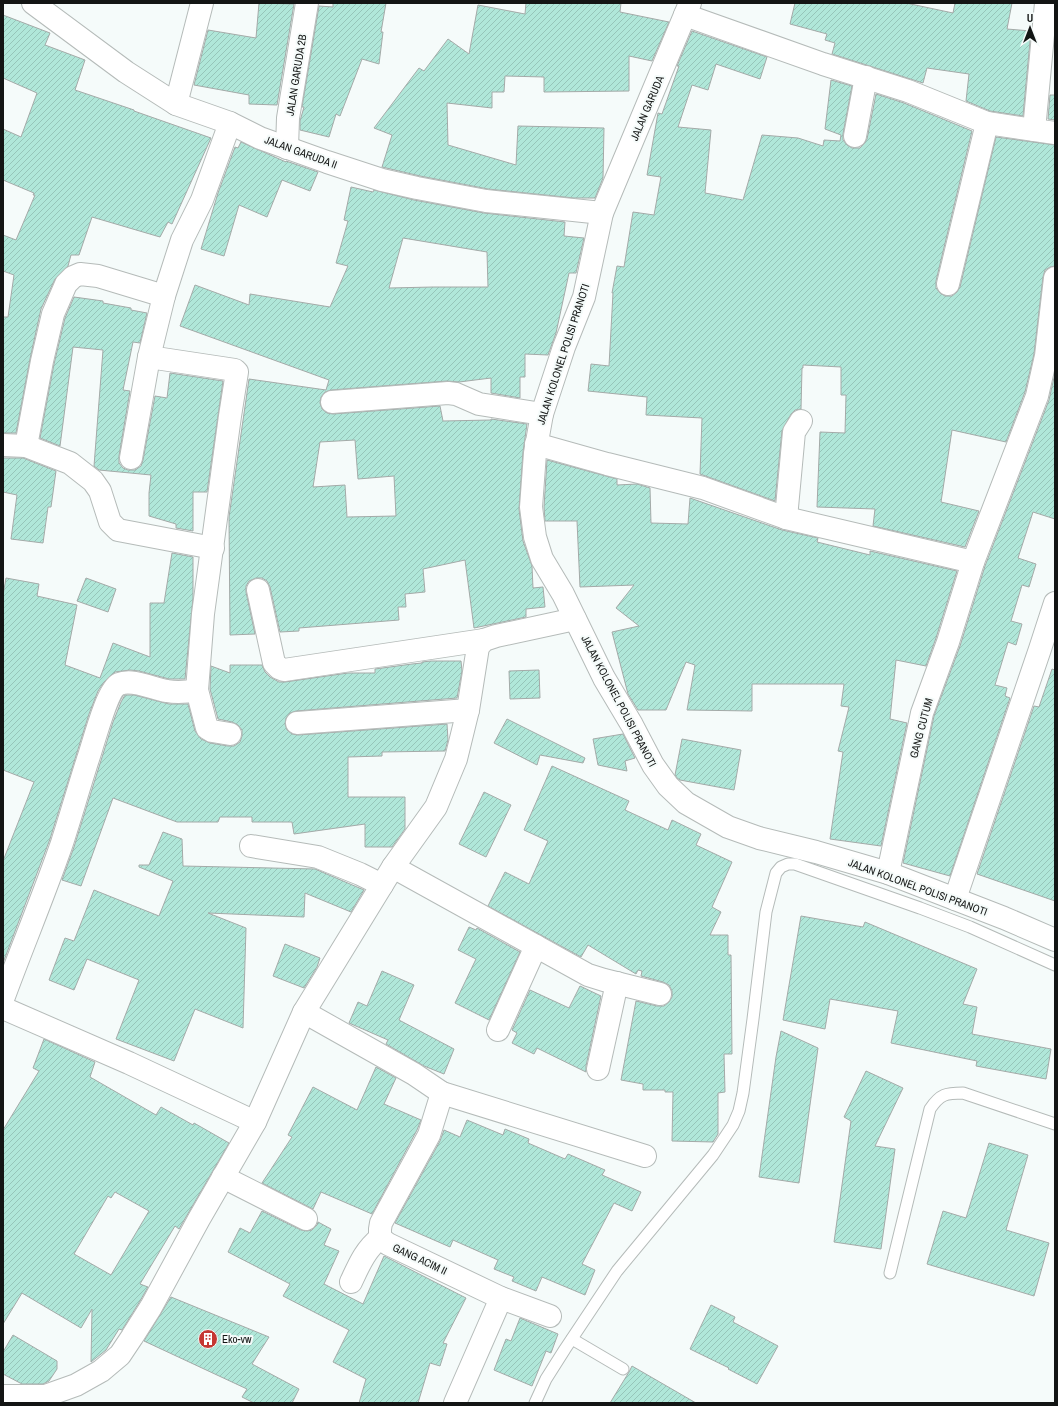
<svg xmlns="http://www.w3.org/2000/svg" width="1058" height="1406" viewBox="0 0 1058 1406" font-family="'Archivo Narrow',sans-serif">
	<defs>
		<pattern id="building-hatch" width="6" height="6" patternUnits="userSpaceOnUse"><rect width="6" height="6" fill="#b0e7d9"/><path d="M-1 1l2-2M0 6l6-6M5 7l2-2" fill="none" stroke="#96c5b9"/></pattern>
	</defs>
	<rect width="100%" height="100%" fill="#f5fbfa"/>
	<!-- building -->
	<g fill="url(#building-hatch)" stroke="#a4aaa8" fill-rule="evenodd">
		<polygon points="259,3 294,4 277,105 249,104 249,95 194,85 208,30 256,38"/>
		<polygon points="333,3 386,3 381,32 383,32 379,64 362,59 340,116 336,114 329,137 300,130 300,121 304,107 302,107 319,6 333,7"/>
		<polygon points="526,3 621,3 620,12 669,22 652,61 629,56 629,91 544,92 544,77 505,76 504,92 492,92 492,108 447,103 448,145 516,165 518,126 604,128 603,178 595,198 574,198 488,189 420,176 382,167 392,135 374,128 419,68 424,71 448,39 469,54 478,5 525,14"/>
		<polygon points="795,3 906,3 953,13 955,3 1012,3 1007,29 1031,31 1023,116 990,111 966,101 969,74 927,68 923,83 832,54 835,43 825,40 827,34 790,24"/>
		<polygon points="3,15 50,33 45,45 85,60 75,90 134,110 134,111 211,138 172,224 168,222 160,237 92,217 79,255 71,255 68,266 55,279 41,309 30,359 16,433 3,433 3,317 8,317 14,275 3,271 3,235 16,240 35,195 33,195 34,193 3,180 3,129 21,137 37,93 3,78"/>
		<polygon points="692,31 767,57 760,79 716,64 708,90 692,85 678,127 711,130 705,193 743,200 762,135 798,138 823,146 824,140 840,141 841,135 825,129 831,80 852,86 843,134 843,140 847,145 852,148 860,148 864,144 867,139 876,94 904,103 972,131 936,281 936,288 940,293 945,296 952,296 957,292 960,287 996,137 1055,145 1055,266 1050,267 1045,270 1043,277 1034,354 1025,392 1006,442 952,430 941,502 979,511 965,547 873,526 875,509 817,507 820,432 845,433 846,395 841,395 841,367 803,365 803,368 802,368 801,409 795,410 791,414 782,431 775,501 700,474 702,418 646,415 647,397 588,391 591,364 609,366 613,293 612,293 617,266 624,267 633,212 654,215 661,177 647,175 658,113 662,114 679,66 677,66"/>
		<polygon points="1050,95 1055,95 1055,120 1048,119"/>
		<polygon points="241,142 286,162 286,161 318,172 310,191 282,180 267,217 239,205 224,256 201,249 218,193 235,147 238,148"/>
		<path d="M351,187L373,192L374,190L414,200L484,213L565,222L564,236L584,238L576,273H569L556,333L548,355L525,354V377H520V398L491,393V378L459,382L447,381L331,390L325,392L321,397L320,403L322,409L327,413L333,414L440,406L443,421L491,420V419L527,424L523,452L519,509L523,541L532,566L533,588L543,587L545,607L526,609V617L474,628L465,560L423,569L425,592L405,594L406,607H398L399,620L299,628V631L280,632L270,587L267,581L262,578H256L249,581L246,586V592L255,634L230,635L229,517L249,379L326,390L329,380L180,326L195,285L249,305L250,294L330,307L348,266L336,263L348,221L344,220ZM403,238L487,252L488,287H433L389,288ZM355,440L358,479L394,476L396,516L347,517L345,485L313,487L320,442Z"/>
		<polygon points="74,297 103,301 103,303 131,308 131,310 147,313 140,343 133,342 123,390 130,391 119,456 119,463 123,468 128,470 135,470 141,466 143,460 155,396 167,398 170,373 223,381 207,492 193,492 193,531 176,528 176,524 149,516 149,493 151,475 99,470 94,466 103,350 73,347 60,446 40,438 54,364 65,318"/>
		<polygon points="1055,373 1055,519 1033,512 1018,558 1036,564 1029,587 1022,585 1011,621 1022,624 1016,645 1008,642 995,685 1007,688 1005,696 1010,698 950,876 903,863 934,716 960,646 985,566 1049,400"/>
		<polygon points="3,458 23,458 56,471 51,507 48,507 43,543 11,539 17,495 3,492"/>
		<polygon points="547,460 617,479 617,485 637,484 650,488 651,523 688,524 690,498 782,530 818,538 817,542 870,555 870,551 957,571 936,638 926,666 896,660 890,719 907,723 881,846 830,839 843,752 838,751 849,707 841,706 844,684 752,684 752,711 687,710 695,665 686,662 666,710 638,710 628,694 612,632 639,626 616,608 634,585 580,587 577,521 545,521 544,507"/>
		<polygon points="172,553 193,557 193,598 185,679 169,679 139,671 130,670 115,672 104,682 98,691 89,714 50,839 3,963 3,861 34,782 3,770 3,595 6,578 39,584 37,596 77,605 65,665 100,678 113,643 150,657 150,603 164,603"/>
		<polygon points="86,578 116,589 108,612 77,601"/>
		<polygon points="431,661 461,661 462,671 457,698 296,711 290,713 286,718 285,724 287,730 292,734 298,735 447,724 448,740 445,751 382,752 382,756 348,757 348,797 405,797 405,829 392,847 365,847 365,824 294,834 292,822 252,822 252,817 220,817 218,822 177,822 113,798 81,886 62,880 74,847 113,722 121,702 125,695 134,695 169,704 188,704 195,731 201,739 210,743 228,746 234,746 240,742 242,736 242,730 238,725 232,722 218,719 210,689 211,666 230,673 230,665 262,665 265,672 270,677 279,682 285,682 348,673 375,673 375,669 412,664 422,663 422,662"/>
		<polygon points="1052,669 1055,670 1055,901 977,874 1034,706 1039,707"/>
		<polygon points="539,670 540,698 510,699 509,671"/>
		<polygon points="507,719 585,758 583,763 540,755 537,765 494,743"/>
		<polygon points="623,734 635,758 625,761 627,771 598,765 593,739"/>
		<polygon points="682,739 741,750 734,790 680,780 677,778 675,775"/>
		<polygon points="552,766 629,801 625,810 668,830 672,820 701,834 696,845 732,862 712,907 721,912 710,935 728,935 728,955 731,955 732,1054 724,1054 725,1092 718,1093 718,1134 713,1142 672,1141 673,1092 665,1092 665,1090 643,1090 643,1084 621,1080 636,1001 657,1006 664,1006 669,1002 672,997 672,991 669,985 663,982 641,976 642,971 638,970 636,974 588,945 581,957 488,906 505,872 529,884 548,841 524,830"/>
		<polygon points="484,792 511,805 486,857 459,844"/>
		<polygon points="163,832 182,839 183,866 315,869 364,890 351,912 305,893 304,917 208,913 246,928 243,1028 195,1009 174,1061 116,1039 139,980 87,959 74,990 49,980 65,938 74,941 94,890 159,916 173,881 139,867 139,865 149,865"/>
		<polygon points="801,916 863,927 865,922 977,969 963,1004 977,1007 972,1034 1051,1049 1046,1079 976,1066 977,1061 891,1043 898,1011 830,999 825,1029 783,1020"/>
		<polygon points="469,927 476,930 477,928 520,952 489,1020 455,1003 476,959 458,950"/>
		<polygon points="285,944 320,958 317,967 304,988 273,976"/>
		<polygon points="382,971 414,985 399,1020 454,1049 444,1074 424,1066 386,1044 388,1040 349,1023 358,1002 367,1006"/>
		<polygon points="580,986 601,996 586,1066 586,1072 537,1048 534,1054 512,1043 517,1033 512,1030 530,990 569,1008"/>
		<polygon points="781,1031 818,1048 799,1183 759,1177 776,1057"/>
		<path d="M44,1039L95,1062L90,1077L156,1115L161,1107L193,1125L194,1123L229,1143L179,1229L175,1226L140,1284L148,1287L140,1301L122,1330L119,1329L106,1350L91,1362L92,1309L81,1328L22,1293L3,1324V1130L39,1071L33,1068ZM115,1192L149,1211L111,1275L74,1254L108,1196L111,1198Z"/>
		<polygon points="376,1067 396,1078 384,1104 421,1120 417,1130 372,1214 321,1192 313,1209 262,1183 292,1137 288,1135 313,1087 357,1110"/>
		<polygon points="866,1071 903,1088 875,1146 895,1149 881,1249 834,1242 851,1121 844,1117"/>
		<polygon points="467,1120 503,1135 505,1129 529,1139 528,1143 565,1159 568,1154 605,1170 602,1175 641,1192 632,1211 614,1203 582,1264 595,1270 585,1295 542,1277 536,1291 512,1281 514,1277 494,1269 498,1260 453,1240 450,1247 395,1223 440,1141 444,1130 460,1137"/>
		<polygon points="989,1143 1028,1155 1006,1230 1049,1243 1034,1296 927,1264 943,1211 966,1218"/>
		<polygon points="262,1211 301,1230 307,1231 312,1230 317,1225 318,1222 331,1229 324,1245 339,1251 324,1284 363,1304 384,1256 466,1298 443,1343 447,1344 440,1366 430,1363 418,1403 359,1403 366,1379 333,1362 349,1330 283,1296 290,1284 228,1252 240,1228 250,1233"/>
		<polygon points="171,1297 269,1337 252,1364 299,1389 292,1403 254,1403 242,1397 247,1389 144,1341"/>
		<polygon points="711,1305 735,1317 733,1322 778,1346 757,1384 728,1369 729,1368 690,1349"/>
		<polygon points="520,1318 558,1334 551,1353 546,1351 532,1386 494,1370 506,1339 511,1341"/>
		<polygon points="13,1335 57,1361 57,1369 49,1381 43,1384 22,1384 3,1374 3,1352"/>
		<polygon points="632,1366 696,1403 610,1403 629,1372"/>
	</g>
	<g fill="none" stroke-linecap="round" stroke-linejoin="round">
		<defs>
			<g id="service">
				<path d="M890,1273L930,1109C940,1094 946,1093 963,1093L1055,1124"/>
				<polyline points="572,1339 623,1369"/>
				<polyline points="535,1403 546,1379 565,1349 617,1271 713,1155 733,1125 739,1111 743,1093 753,1019 766,912 776,873 781,867 788,864 795,864 920,908 970,927 1055,965"/>
			</g>
			<g id="minor">
				<polyline points="685,15 823,64 908,91 987,123 1055,133"/>
				<polyline points="176,104 202,3"/>
				<polyline points="1034,130 1046,3"/>
				<polyline points="855,136 866,77"/>
				<polyline points="287,148 288,118 307,3"/>
				<polyline points="948,284 987,123"/>
				<polyline points="149,357 235,370 237,372 230,416 203,614 197,690 207,728 212,731 230,734"/>
				<polyline points="332,402 448,393 456,394 479,404 542,414"/>
				<polyline points="536,444 607,464 703,488 786,518 973,562"/>
				<polyline points="3,445 26,446 70,463 93,481 100,491 110,522 118,530 213,548"/>
				<polyline points="26,446 42,361 53,314 66,284 73,277 80,274 98,276 164,296"/>
				<polyline points="131,458 149,357 164,296 182,240 202,200 230,123"/>
				<polyline points="786,518 794,432 801,421"/>
				<polyline points="258,590 274,663 279,668 284,670 484,640"/>
				<polyline points="297,723 468,710"/>
				<polyline points="251,846 318,857 360,874 382,885"/>
				<polyline points="393,867 588,975 604,980 660,994"/>
				<polyline points="888,873 922,713 948,642 973,562 1037,396 1046,356 1055,278"/>
				<polyline points="955,899 1040,649 1055,603"/>
				<path d="M3,999C22,947 44,895 62,843C71,815 79,787 88,759C93,745 107,689 119,684C133,678 153,689 167,691C177,693 187,692 197,690"/>
				<polyline points="3,1008 129,1063 255,1122"/>
				<polyline points="304,1012 414,1074 442,1093 429,1135 381,1223 380,1229 380,1238 388,1244 501,1298 455,1403"/>
				<polyline points="498,1030 536,946"/>
				<polyline points="598,1069 617,983"/>
				<polyline points="442,1093 645,1156"/>
				<polyline points="223,1177 306,1219"/>
				<path d="M351,1282C359,1265 365,1250 380,1238"/>
				<polyline points="501,1298 550,1316"/>
				<polyline points="3,1396 45,1396 76,1385 101,1371 120,1355 132,1337 151,1307 199,1219 255,1122 304,1012 393,867 436,807 456,759 468,710 478,647 484,640 496,636 575,619"/>
			</g>
			<g id="tertiary">
				<polyline points="33,3 126,72 176,104 230,123 260,138 327,162 382,180 417,188 486,201 602,213"/>
				<polyline points="690,3 602,213 584,297 564,347 542,414 535,453 531,507 535,537 542,559 563,594 604,678 632,725 653,765 668,786 686,803 728,827 759,838 816,852 888,873 1004,918 1055,940"/>
			</g>
		</defs>
		<!-- service casing -->
		<use href="#service" stroke="#b5bbb9" stroke-width="13"/>
		<!-- minor casing -->
		<use href="#minor" stroke="#b5bbb9" stroke-width="24"/>
		<!-- tertiary casing -->
		<use href="#tertiary" stroke="#b5bbb9" stroke-width="24"/>
		<!-- service -->
		<use href="#service" stroke="#fff" stroke-width="11"/>
		<!-- minor -->
		<use href="#minor" stroke="#fff" stroke-width="22"/>
		<!-- tertiary -->
		<use href="#tertiary" stroke="#fff" stroke-width="22"/>
	</g>
	<!-- icons -->
	<defs>
		<symbol id="building-disc" viewBox="-11 -11 22 22"><circle r="9.5" fill="#c53732" stroke="#f5fbfa"/><path d="M-4-6H4V6H1V3H-1V6H-4ZM-2.5-4.3h1.7v1.8h-1.7ZM.8-4.3h1.7v1.8H.8ZM-2.5-1h1.7V.8h-1.7ZM.8-1h1.7V.8H.8Z" fill="#fff"/></symbol>
	</defs>
	<g fill-rule="evenodd">
		<use href="#building-disc" x="197" y="1328" width="22" height="22"/>
	</g>
	<g text-anchor="middle" dominant-baseline="central" stroke-width="4" stroke-linejoin="round" paint-order="stroke">
		<!-- street labels -->
		<g font-size="11" fill="#131514" stroke="#f5fbfa">
			<text transform="translate(296 75) rotate(-81)">JALAN GARUDA 2B</text>
			<text transform="translate(647 108) rotate(-67)">JALAN GARUDA</text>
			<text transform="translate(301 152) rotate(20)">JALAN GARUDA II</text>
			<text transform="translate(563 354) rotate(-72)">JALAN KOLONEL POLISI PRANOTI</text>
			<text transform="translate(619 701) rotate(62)">JALAN KOLONEL POLISI PRANOTI</text>
			<text transform="translate(921 728) rotate(-75)">GANG CUTUM</text>
			<text transform="translate(918 887) rotate(20)">JALAN KOLONEL POLISI PRANOTI</text>
			<text transform="translate(420 1259) rotate(25)">GANG ACIM II</text>
		</g>
		<!-- poi labels -->
		<g font-size="11" fill="#131514" stroke="#f5fbfa" text-anchor="start">
			<text x="222" y="1339">Eko-vw</text>
		</g>
	</g>
	<!-- border -->
	<rect width="1058" height="1406" fill="none" stroke="#131514" stroke-width="8"/>
	<!-- north arrow -->
	<g transform="translate(1030 28)" stroke="#f5fbfa" stroke-width="3" paint-order="stroke">
	<path d="M0-3L7 15L0 10L-7 15Z" fill="#131514"/>
	<text y="-6" font-size="11" font-weight="bold" text-anchor="middle" fill="#131514">U</text>
	</g>
</svg>
